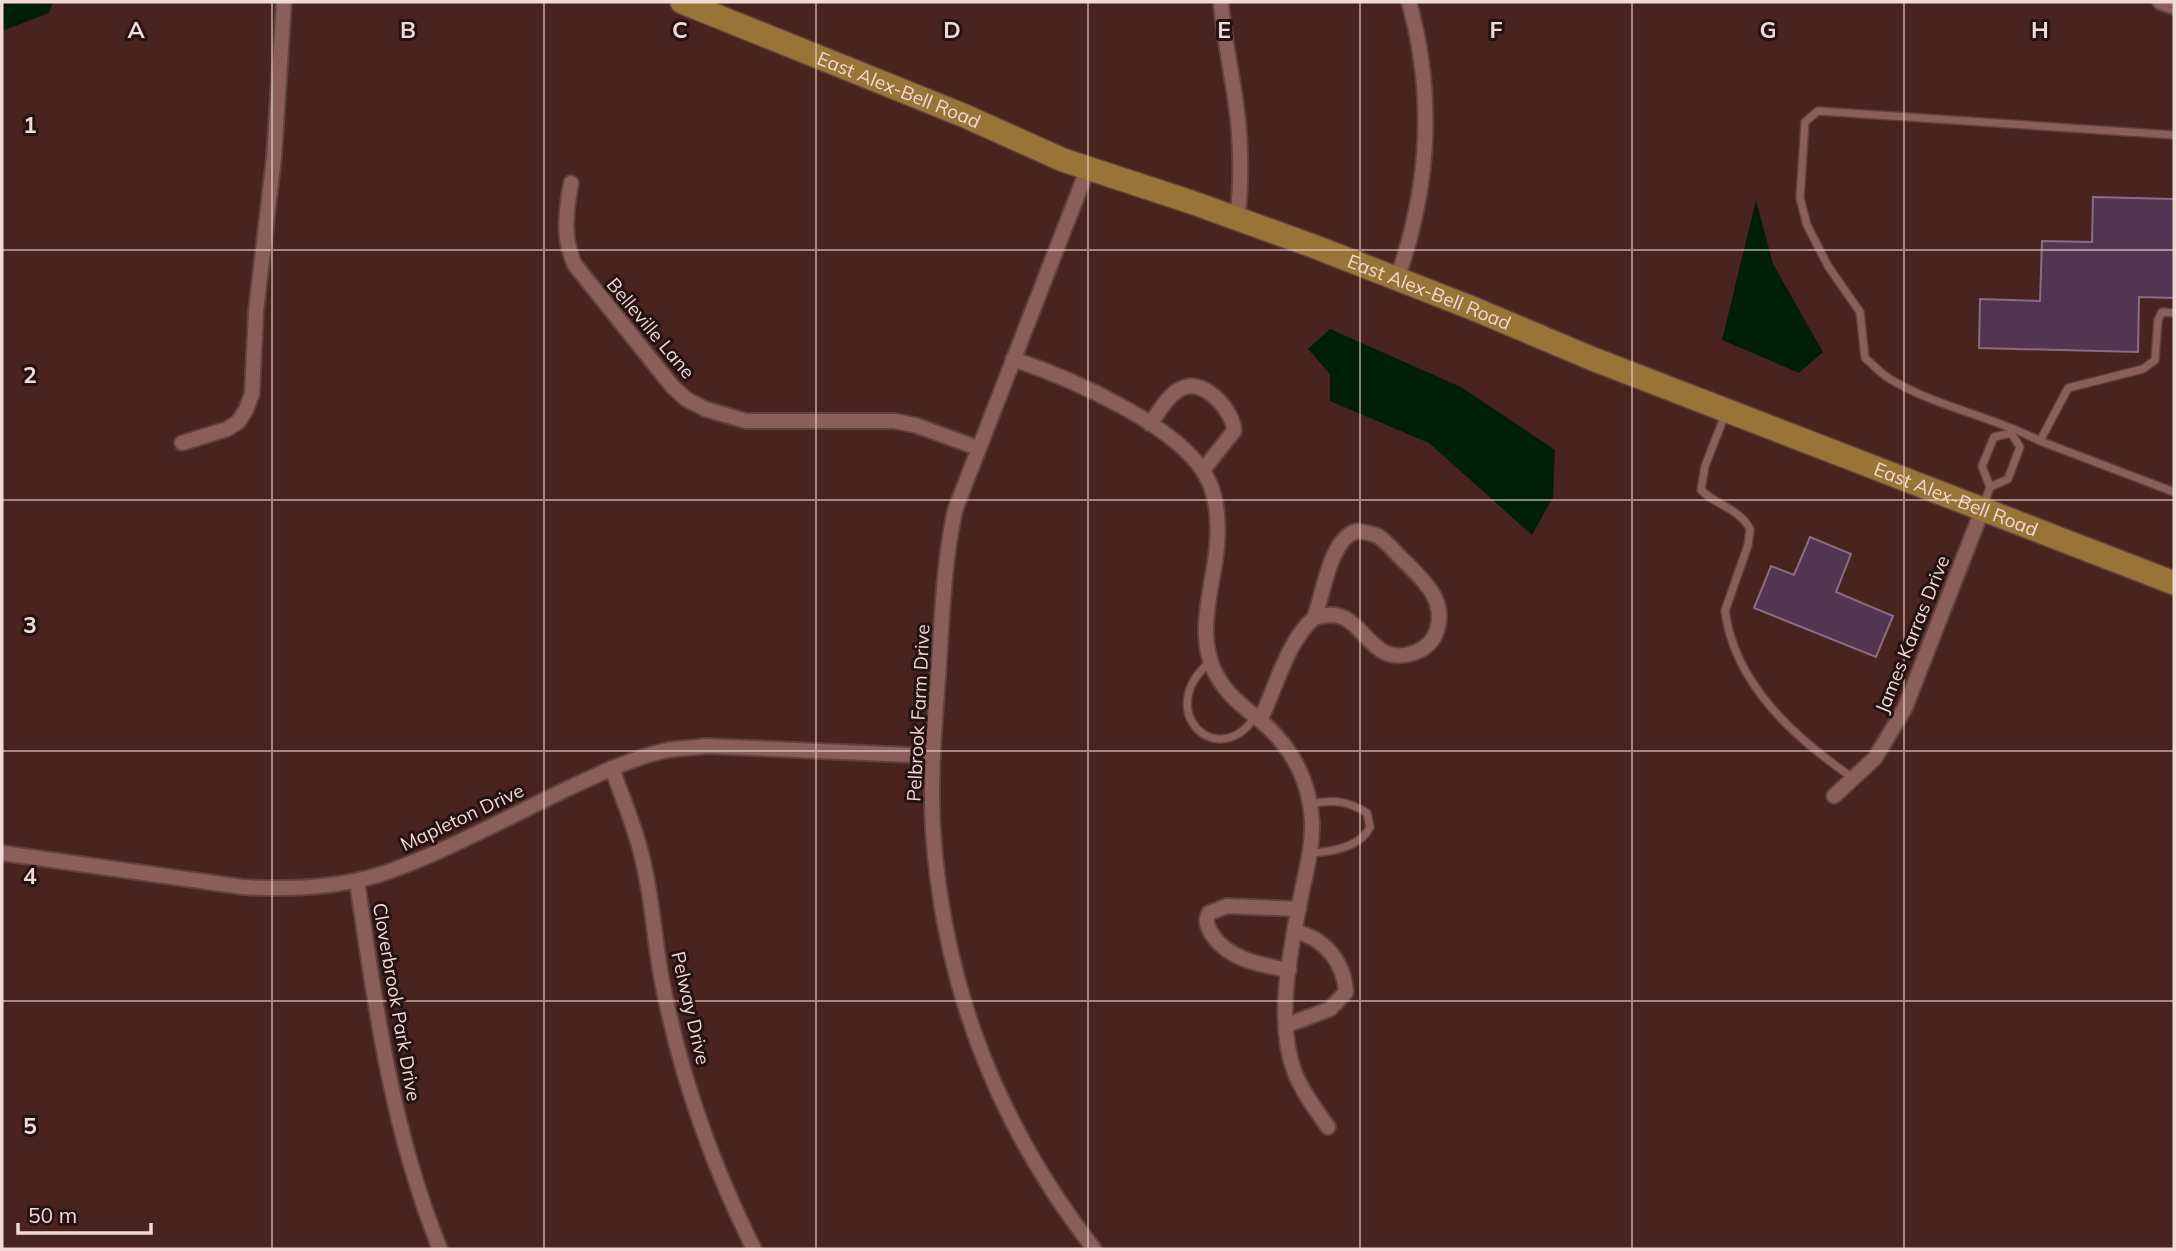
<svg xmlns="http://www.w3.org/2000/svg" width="2176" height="1251" viewBox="0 0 2176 1251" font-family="Mulish,sans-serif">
	<rect width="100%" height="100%" fill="#49231e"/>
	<!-- water -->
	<g fill="#002006">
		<polygon points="2,2 53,2 49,13 2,31"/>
		<polygon points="1756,200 1773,264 1823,352 1799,373 1722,340"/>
		<polygon points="1330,329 1461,387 1555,450 1553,497 1532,535 1429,443 1330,401 1330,374 1308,349"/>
	</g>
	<!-- building -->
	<g fill="#523550" stroke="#8b6b88" stroke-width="2">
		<polygon points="2093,197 2174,199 2174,298 2139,297 2138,352 1979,348 1980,299 2040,301 2042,241 2092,242"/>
		<polygon points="1810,537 1851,554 1836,592 1893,616 1876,657 1754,608 1771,566 1794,575"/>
	</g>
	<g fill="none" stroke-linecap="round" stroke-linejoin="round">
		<defs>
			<g id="service">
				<path d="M2174,135L1818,111L1805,122L1800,198L1807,225L1828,266L1860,312L1865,358C1873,364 1881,374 1890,379C1936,407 1992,416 2040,441L2068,388L2143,369L2155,360L2158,320L2162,312L2174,313"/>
				<path d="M1725,415L1705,466L1701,490C1715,505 1739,508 1750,529L1748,545L1725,611C1735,685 1795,738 1853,778"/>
				<polyline points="2040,441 2174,492"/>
				<polyline points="1990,487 2008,479 2020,447 2011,433"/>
				<polyline points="1984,504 1990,487 1982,466 1994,437 2011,433"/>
				<path d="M1210,662C1153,710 1217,773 1255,717"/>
				<path d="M1310,853C1331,852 1360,848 1370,827L1367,813C1348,801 1333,799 1310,804"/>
			</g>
			<g id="minor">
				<path d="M1221,2C1224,45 1236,88 1239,132C1241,161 1241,190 1237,219"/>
				<polyline points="2160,2 2174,7"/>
				<path d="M1088,168L955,510C943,566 942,622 938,678C934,729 930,780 933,831C944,989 998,1125 1094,1249"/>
				<path d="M571,183C566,212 562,238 575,265L672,386L686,399L705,409L746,421H894L915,425L978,448"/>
				<path d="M1397,279C1429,189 1435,95 1409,2"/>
				<path d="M1013,359C1067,377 1188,428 1210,484C1220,509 1219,536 1215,562C1209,600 1197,641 1217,676C1228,696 1244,707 1261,721C1292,747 1310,782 1312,822C1313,848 1305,875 1300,901C1290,953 1275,1022 1295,1073C1303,1093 1316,1110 1328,1127"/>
				<path d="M1150,424C1159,412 1169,392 1185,387C1206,380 1234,412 1234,431L1203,470"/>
				<polyline points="182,443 227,429 238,422 246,410 252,394 256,311 274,157 284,2"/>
				<path d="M1357,531C1364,532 1371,533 1378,536C1386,541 1394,551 1401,558C1421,578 1447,599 1437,630C1434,640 1426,648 1416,652C1363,672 1366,599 1314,618C1324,594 1329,539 1357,531Z"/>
				<path d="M1260,720C1277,687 1285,644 1314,618"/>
				<path d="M612,768C624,802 638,835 645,870C653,907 655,944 662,981C680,1074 712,1165 754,1249"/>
				<polyline points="1834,796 1875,758 1905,708 1983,508"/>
				<path d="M2,853L243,887C292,890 343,888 390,871C451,849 510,816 569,788C601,773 634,757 668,750C681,748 693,748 706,746L933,756"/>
				<path d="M357,881C375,1006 392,1131 440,1249"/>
				<path d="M1289,970C1260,965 1227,959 1211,933C1207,925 1205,921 1209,913L1227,906L1299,909"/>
				<path d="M1287,1025L1330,1009L1346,992C1344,963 1325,938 1296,932"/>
			</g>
			<g id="primary">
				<path id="s1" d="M682,2L965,116L1063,160L1191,202L1313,246L1472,308L1593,359L2174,583"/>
			</g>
		</defs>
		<!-- service casing -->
		<use href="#service" stroke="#60413d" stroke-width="10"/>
		<!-- minor casing -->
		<use href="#minor" stroke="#60413d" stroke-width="18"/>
		<!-- primary casing -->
		<use href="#primary" stroke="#60413d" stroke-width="26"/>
		<!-- service -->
		<use href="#service" stroke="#8a5f59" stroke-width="7"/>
		<!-- minor -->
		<use href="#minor" stroke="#8a5f59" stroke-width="14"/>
		<!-- primary -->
		<use href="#primary" stroke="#997437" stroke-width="23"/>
	</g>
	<!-- grid -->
	<path fill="none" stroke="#f2d9d5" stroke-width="2" stroke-opacity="0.55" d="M272,2V1249M544,2V1249M816,2V1249M1088,2V1249M1360,2V1249M1632,2V1249M1904,2V1249M2,250H2174M2,500H2174M2,751H2174M2,1001H2174"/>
	<g text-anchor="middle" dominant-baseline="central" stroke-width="6" stroke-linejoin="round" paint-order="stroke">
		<!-- street labels -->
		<g font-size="19" fill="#f2d9d5" stroke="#241310">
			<text stroke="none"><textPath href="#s1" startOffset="234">East Alex-Bell Road</textPath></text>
			<text stroke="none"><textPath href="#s1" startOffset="802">East Alex-Bell Road</textPath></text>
			<text transform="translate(651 328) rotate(50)">Belleville Lane</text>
			<text stroke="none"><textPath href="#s1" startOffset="1368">East Alex-Bell Road</textPath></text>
			<text transform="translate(1912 634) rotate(-68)">James Karras Drive</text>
			<text transform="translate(918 713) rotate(-87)">Pelbrook Farm Drive</text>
			<text transform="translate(462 817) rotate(-25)">Mapleton Drive</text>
			<text transform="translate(397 1002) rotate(80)">Cloverbrook Park Drive</text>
			<text transform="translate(691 1008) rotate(77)">Pelway Drive</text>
		</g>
	</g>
	<g font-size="23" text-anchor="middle" font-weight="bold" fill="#f2d9d5" stroke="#241310" stroke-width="6" stroke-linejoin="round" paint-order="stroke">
		<text x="136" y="38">A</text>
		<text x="408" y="38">B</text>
		<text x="680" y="38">C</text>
		<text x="952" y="38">D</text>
		<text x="1224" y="38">E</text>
		<text x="1496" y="38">F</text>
		<text x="1768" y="38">G</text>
		<text x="2040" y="38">H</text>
		<text x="30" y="133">1</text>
		<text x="30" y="383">2</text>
		<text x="30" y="633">3</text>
		<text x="30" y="884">4</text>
		<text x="30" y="1134">5</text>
	</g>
	<!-- border -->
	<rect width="2176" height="1251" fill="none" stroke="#f2d9d5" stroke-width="7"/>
	<!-- scale -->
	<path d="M18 1223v10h133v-10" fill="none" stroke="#f2d9d5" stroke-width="3.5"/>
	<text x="28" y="1223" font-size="21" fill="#f2d9d5" stroke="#241310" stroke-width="5" paint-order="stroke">50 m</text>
</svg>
